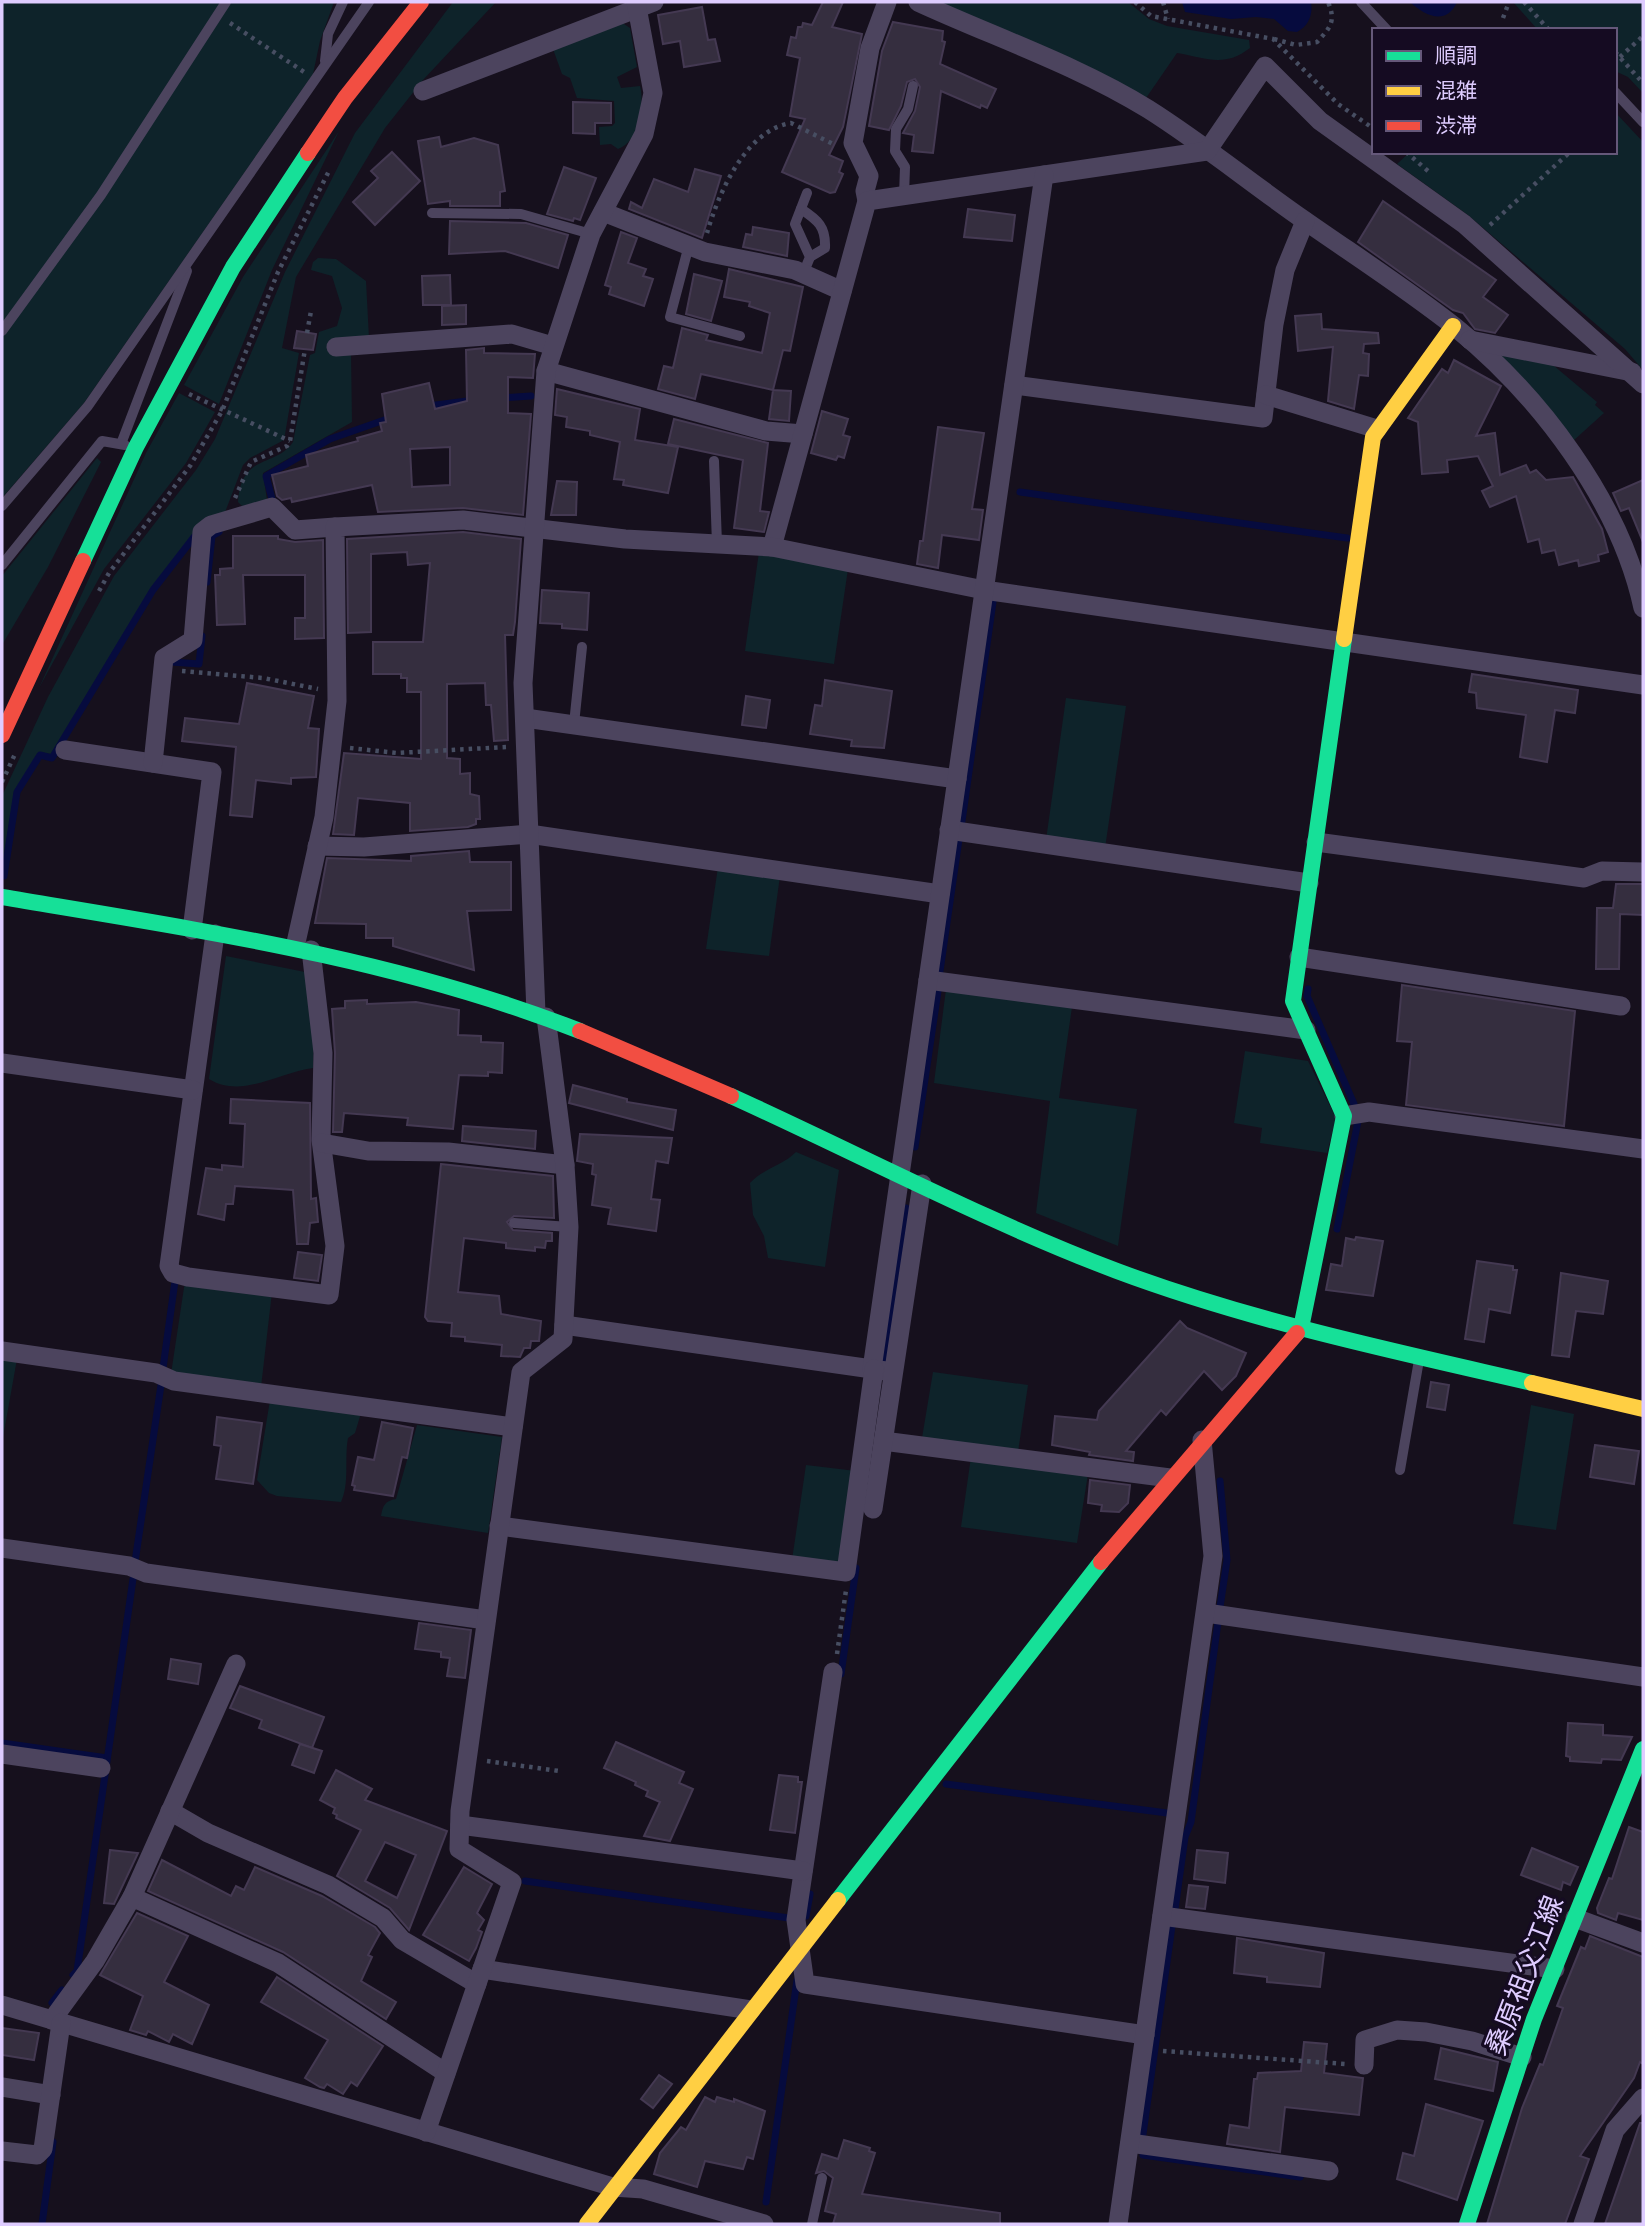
<svg xmlns="http://www.w3.org/2000/svg" width="1645" height="2226" viewBox="0 0 1645 2226" font-family="'Alegreya Sans','Noto Sans JP',sans-serif">
	<rect width="100%" height="100%" fill="#16101d"/>
	<!-- green -->
	<g fill="#0e232a">
		<polygon points="2,2 334,2 320,41 313,74 84,403 2,498"/>
		<polygon points="453,2 496,2 423,80 385,128 296,277 282,348 299,353 284,440 250,458 243,465 224,515 197,531 151,588 51,754 39,752 14,792 2,870 2,796 48,697 114,576 196,470 215,439 285,272 355,133"/>
		<path d="M937,2H1128L1149,19L1167,26L1249,40L1250,48C1224,68 1207,58 1177,53L1144,101Z"/>
		<polygon points="1513,2 1643,2 1643,93 1628,77 1615,71 1615,30 1538,30"/>
		<path d="M621,22L630,28L637,67L617,77L621,88L640,86C645,104 639,142 618,149L611,144L600,145L599,127L612,126L615,123L614,101L577,98L570,78L562,74L553,49Z"/>
		<polygon points="1615,112 1643,142 1643,370 1625,349 1468,215 1397,164 1410,152 1615,152"/>
		<polygon points="339,131 272,270 219,404 184,385 243,277"/>
		<path d="M318,258L336,259L366,281L369,338L351,352L352,422L263,473L267,500L242,506L238,502C241,453 275,468 293,442L310,355L315,353L319,332L337,326L342,308L332,276L311,270L313,262Z"/>
		<polygon points="1490,350 1553,365 1597,402 1595,405 1604,413 1573,441"/>
		<polygon points="179,393 215,412 186,463 104,569 39,688 146,453"/>
		<polygon points="97,458 101,462 48,567 2,645 2,576"/>
		<polygon points="759,552 848,569 834,664 745,651"/>
		<polygon points="1066,698 1126,706 1105,848 1046,840"/>
		<polygon points="718,867 780,876 769,956 706,949"/>
		<path d="M226,956L305,972L314,1045L313,1068C278,1073 241,1099 209,1079Z"/>
		<polygon points="946,989 1072,1007 1059,1098 1137,1109 1118,1246 1036,1213 1050,1101 934,1083"/>
		<polygon points="1245,1051 1308,1061 1336,1118 1327,1153 1260,1143 1262,1128 1234,1123"/>
		<path d="M796,1152L839,1170L825,1267L768,1258L764,1236L753,1215L750,1183C764,1168 782,1166 796,1152Z"/>
		<polygon points="185,1281 272,1292 261,1387 171,1374"/>
		<polygon points="2,1356 17,1359 2,1443"/>
		<polygon points="933,1372 1028,1385 1018,1452 922,1438"/>
		<path d="M270,1400L361,1413L355,1433L348,1438C344,1460 350,1482 341,1502L277,1496L269,1493L257,1480Z"/>
		<polygon points="1531,1405 1574,1414 1556,1530 1513,1524"/>
		<path d="M417,1425L502,1437L488,1533L381,1516C383,1505 385,1501 396,1499Z"/>
		<polygon points="971,1457 1088,1474 1077,1543 961,1527"/>
		<polygon points="806,1465 856,1471 843,1567 792,1560"/>
	</g>
	<!-- water -->
	<g fill="#060b3e">
		<path d="M1182,2H1311C1313,14 1309,26 1297,32L1288,31L1274,19L1256,17L1231,19L1185,12Z"/>
		<path d="M1410,2H1457C1446,26 1425,16 1410,2Z"/>
	</g>
	<g fill="none" stroke-linecap="round" stroke-linejoin="round">
		<!-- stream -->
		<g stroke="#060b3e" stroke-width="7">
			<polyline points="501,398 531,396"/>
			<polyline points="428,406 475,400"/>
			<polyline points="1020,492 1347,538"/>
			<polyline points="272,499 266,476 330,439 393,417"/>
			<polyline points="207,582 212,536 219,532"/>
			<polyline points="172,662 199,664 202,636"/>
			<polyline points="962,821 993,602"/>
			<polyline points="4,876 17,792 40,755 52,758 153,590 194,537"/>
			<polyline points="940,971 959,839"/>
			<polyline points="1308,989 1307,996 1354,1104"/>
			<polyline points="915,1147 938,991"/>
			<polyline points="1337,1229 1358,1121"/>
			<polyline points="885,1361 906,1208"/>
			<polyline points="163,1368 175,1281"/>
			<polyline points="1220,1481 1227,1560 1220,1607"/>
			<polyline points="135,1562 161,1385"/>
			<polyline points="841,1674 856,1568"/>
			<polyline points="2,1743 107,1758"/>
			<polyline points="946,1784 1167,1813"/>
			<polyline points="525,1881 789,1918"/>
			<polyline points="1175,1909 1185,1837 1191,1822 1218,1622"/>
			<polyline points="806,1916 810,1894"/>
			<polyline points="73,1975 77,1971 133,1579"/>
			<polyline points="52,2003 62,1990"/>
			<polyline points="1143,2134 1172,1926"/>
			<polyline points="1143,2155 1300,2177"/>
			<polyline points="766,2202 797,1980"/>
			<polyline points="42,2224 53,2142"/>
		</g>
	</g>
	<!-- building -->
	<g fill="#352e3f" stroke="#443952" stroke-width="2" fill-rule="evenodd">
		<polygon points="823,2 843,2 832,27 862,34 843,127 829,155 843,161 839,172 843,174 835,192 830,193 782,172 805,119 790,116 800,58 787,55 791,37 796,38 798,27 802,27 803,23 812,25"/>
		<polygon points="702,7 708,40 715,39 720,61 684,67 680,41 663,44 658,15"/>
		<polygon points="893,22 943,31 942,41 945,42 940,64 996,89 987,108 981,105 980,108 941,91 933,153 912,151 914,135 903,133 915,111 920,87 915,79 907,82 901,106 889,130 869,126 882,51"/>
		<polygon points="573,102 611,103 611,123 595,123 595,134 573,133"/>
		<polygon points="439,137 441,147 474,138 498,145 505,191 500,192 500,206 450,206 450,201 428,204 418,141"/>
		<polygon points="392,152 420,181 375,225 353,202 378,178 371,171"/>
		<polygon points="564,167 596,178 580,220 574,218 573,221 547,214"/>
		<polygon points="695,169 721,176 702,238 629,209 631,202 642,208 654,179 688,192"/>
		<polygon points="1383,201 1496,280 1483,297 1508,315 1495,333 1475,329 1463,313 1453,310 1358,242"/>
		<polygon points="968,209 1015,215 1012,241 964,237"/>
		<polygon points="450,221 526,223 568,235 558,268 505,251 449,254"/>
		<polygon points="753,227 789,233 787,256 743,247 746,234 752,235"/>
		<polygon points="621,232 637,238 628,263 646,269 643,276 653,279 644,306 609,294 611,287 605,285"/>
		<polygon points="729,269 803,287 790,351 783,350 773,390 791,391 789,421 769,419 773,390 701,374 695,399 658,389 664,366 673,368 682,328 708,335 706,340 762,353 770,313 749,306 750,302 724,297"/>
		<polygon points="694,274 722,281 711,321 686,314"/>
		<polygon points="450,275 451,305 423,305 422,276"/>
		<polygon points="466,305 466,324 442,325 442,306"/>
		<polygon points="1321,314 1322,329 1378,333 1379,343 1364,344 1363,353 1369,354 1368,376 1359,375 1354,409 1328,401 1333,347 1298,351 1295,316"/>
		<polygon points="297,331 316,334 313,350 294,348"/>
		<path d="M484,348V353L535,354L533,378L508,377V413L531,414L523,515L463,508L378,512L372,485L292,502L291,498L282,500L277,496L272,475L308,466L306,455L358,441L357,438L382,431L380,423L386,422L382,394L429,383L435,409L467,401L466,350ZM450,447V485L412,487L410,449Z"/>
		<polygon points="1454,360 1501,386 1476,436 1495,433 1500,475 1526,465 1530,473 1536,470 1546,480 1573,477 1602,529 1608,552 1598,555 1599,561 1579,566 1578,560 1559,565 1555,550 1542,553 1539,539 1528,542 1516,496 1490,507 1482,491 1493,486 1478,456 1447,460 1448,472 1422,474 1418,422 1408,418 1442,369 1448,373"/>
		<polygon points="557,389 640,409 635,440 678,447 668,493 623,485 624,480 614,479 620,442 590,435 590,431 566,427 567,417 555,415"/>
		<polygon points="822,411 848,419 843,435 850,437 844,458 838,456 836,460 811,453"/>
		<polygon points="674,419 768,443 760,511 769,512 764,532 734,528 743,460 668,444"/>
		<polygon points="938,427 984,433 972,509 983,510 979,540 942,535 938,568 917,564 920,541 923,541"/>
		<polygon points="1643,480 1643,542 1629,508 1621,511 1613,493"/>
		<polygon points="557,481 577,482 576,515 551,515"/>
		<polygon points="463,532 521,539 515,622 513,635 505,635 508,740 494,741 491,705 486,705 485,683 447,684 447,758 460,759 460,774 470,773 470,794 479,796 480,819 476,819 476,824 468,827 410,831 410,803 358,798 354,835 333,834 344,753 421,759 421,692 407,692 407,678 401,678 401,674 373,674 373,642 423,642 430,563 408,565 407,552 371,554 371,632 348,633 347,539"/>
		<polygon points="233,536 278,536 278,539 295,542 323,540 324,638 295,639 295,618 305,618 305,575 243,575 245,624 217,625 215,575 220,575 220,569 233,568"/>
		<polygon points="542,590 589,593 587,630 562,628 562,624 540,623"/>
		<polygon points="1472,674 1578,690 1575,713 1555,710 1547,762 1520,757 1526,715 1477,708 1476,693 1469,692"/>
		<polygon points="825,680 892,691 884,748 851,746 852,740 810,734 815,705 822,706"/>
		<polygon points="247,683 314,696 308,728 319,729 316,777 291,778 291,784 256,780 252,817 230,815 236,747 182,741 185,718 239,724"/>
		<polygon points="746,696 770,700 766,728 742,725"/>
		<polygon points="469,851 470,862 511,862 511,910 467,911 474,970 393,946 393,938 366,938 366,924 315,923 327,858 411,861 411,856"/>
		<polygon points="1616,884 1643,884 1643,915 1620,914 1619,969 1596,969 1597,908 1613,908"/>
		<polygon points="1402,985 1575,1011 1564,1126 1406,1105 1412,1042 1397,1041"/>
		<polygon points="367,1000 367,1004 416,1002 459,1010 458,1035 481,1036 481,1042 503,1043 502,1073 488,1072 488,1076 459,1075 453,1129 407,1125 408,1118 344,1113 342,1132 333,1132 335,1053 332,1009 345,1008 345,1001"/>
		<polygon points="573,1085 627,1099 627,1102 676,1110 673,1130 569,1103"/>
		<polygon points="231,1099 310,1103 311,1199 316,1198 318,1222 310,1223 308,1244 297,1244 293,1190 235,1186 233,1204 226,1204 224,1220 198,1214 206,1168 222,1170 222,1165 243,1167 245,1124 230,1123"/>
		<polygon points="463,1126 536,1131 535,1149 462,1141"/>
		<polygon points="580,1134 672,1138 668,1163 656,1161 651,1199 660,1200 656,1231 608,1224 611,1208 592,1205 596,1175 592,1174 593,1164 577,1161"/>
		<polygon points="441,1164 553,1176 554,1218 514,1216 507,1222 513,1230 552,1233 552,1241 546,1241 545,1248 535,1247 535,1251 506,1248 506,1243 464,1238 458,1292 499,1296 501,1314 541,1321 539,1341 531,1341 530,1348 524,1348 520,1357 501,1356 502,1345 465,1341 465,1337 451,1336 452,1323 428,1321 425,1317"/>
		<polygon points="1356,1237 1383,1241 1373,1296 1326,1290 1331,1264 1342,1266 1346,1238 1355,1240"/>
		<polygon points="298,1252 322,1255 318,1281 294,1278"/>
		<polygon points="1477,1261 1513,1266 1513,1270 1517,1270 1510,1313 1489,1309 1484,1342 1465,1339"/>
		<polygon points="1561,1273 1608,1281 1603,1314 1576,1311 1569,1357 1552,1355"/>
		<polygon points="1180,1321 1187,1328 1246,1353 1236,1376 1222,1390 1204,1371 1166,1415 1161,1410 1126,1451 1134,1452 1133,1461 1089,1455 1090,1452 1052,1445 1055,1416 1097,1420 1099,1411"/>
		<polygon points="1431,1382 1449,1385 1445,1410 1427,1407"/>
		<polygon points="217,1417 262,1423 253,1484 216,1479 221,1446 214,1445"/>
		<polygon points="382,1422 413,1428 407,1458 402,1457 393,1496 354,1490 355,1486 352,1485 358,1457 374,1460"/>
		<polygon points="1595,1445 1639,1451 1634,1484 1590,1477"/>
		<polygon points="1090,1480 1130,1485 1128,1503 1119,1512 1101,1511 1102,1505 1088,1503"/>
		<polygon points="419,1623 471,1630 465,1678 447,1676 450,1658 441,1657 441,1652 415,1649"/>
		<polygon points="171,1659 201,1664 198,1684 168,1679"/>
		<polygon points="240,1686 324,1717 312,1748 259,1728 262,1720 230,1708"/>
		<polygon points="1568,1723 1603,1725 1603,1735 1632,1737 1621,1760 1602,1759 1601,1763 1570,1761 1570,1757 1566,1756"/>
		<polygon points="616,1742 684,1772 679,1783 693,1789 670,1841 644,1836 660,1802 646,1796 648,1791 635,1785 636,1782 604,1768"/>
		<polygon points="300,1744 322,1751 314,1773 292,1765"/>
		<path d="M336,1770L372,1789L365,1800L447,1831L409,1930L390,1908L337,1876L361,1830L336,1818L337,1815L333,1813L335,1808L320,1800ZM385,1842L416,1855L397,1898L365,1881Z"/>
		<polygon points="779,1775 798,1777 798,1782 802,1782 795,1833 770,1830"/>
		<polygon points="1629,1827 1643,1832 1643,1920 1618,1913 1616,1920 1598,1913 1597,1908 1609,1878 1612,1879"/>
		<polygon points="1532,1848 1578,1867 1570,1885 1563,1882 1561,1890 1521,1875"/>
		<polygon points="110,1850 138,1853 114,1904 104,1903"/>
		<polygon points="1197,1850 1228,1853 1225,1883 1194,1879"/>
		<polygon points="162,1860 231,1896 236,1886 244,1890 255,1867 322,1896 375,1927 380,1933 368,1955 372,1957 361,1981 396,2002 386,2019 283,1952 148,1891"/>
		<polygon points="464,1867 492,1884 477,1913 484,1920 478,1930 482,1932 476,1948 469,1961 423,1935"/>
		<polygon points="1189,1885 1208,1887 1205,1909 1186,1907"/>
		<polygon points="137,1913 188,1936 164,1982 209,2005 192,2044 173,2034 169,2042 148,2031 146,2035 130,2030 143,1996 100,1975"/>
		<polygon points="1590,1936 1643,1957 1643,2064 1640,2062 1634,2078 1580,2156 1589,2159 1565,2224 1487,2224 1522,2108 1540,2064 1543,2065 1563,2008 1557,2006 1581,1947 1585,1949"/>
		<polygon points="1237,1938 1324,1953 1320,1987 1267,1982 1267,1977 1234,1973"/>
		<polygon points="277,1977 383,2046 357,2086 351,2082 343,2094 327,2084 324,2088 320,2087 305,2078 328,2040 261,2002"/>
		<polygon points="2,2028 39,2033 34,2060 2,2055"/>
		<polygon points="1304,2042 1327,2044 1324,2073 1363,2078 1359,2115 1285,2107 1280,2152 1227,2144 1230,2125 1249,2128 1254,2079 1257,2079 1258,2073 1301,2071"/>
		<polygon points="1441,2048 1498,2062 1493,2091 1435,2079"/>
		<polygon points="659,2075 672,2084 653,2108 641,2099"/>
		<polygon points="705,2097 715,2102 717,2097 734,2102 734,2099 765,2111 753,2159 747,2157 743,2169 705,2161 697,2187 654,2174 660,2153 681,2127 686,2130"/>
		<polygon points="1426,2104 1483,2121 1457,2200 1397,2179 1403,2153 1414,2156"/>
		<polygon points="1640,2123 1643,2123 1643,2224 1605,2224"/>
		<polygon points="844,2140 870,2148 869,2151 875,2153 862,2194 1000,2213 1000,2224 833,2224 836,2214 825,2211 833,2178 824,2171 816,2173 822,2154 838,2159"/>
	</g>
	<g fill="none" stroke-linecap="round" stroke-linejoin="round">
		<!-- path -->
		<g stroke="#474e62" stroke-width="4.5" stroke-dasharray="3.5 5" stroke-linecap="butt">
			<polyline points="1135,2 1151,16 1273,39 1338,104 1374,129"/>
			<polyline points="1163,2 1168,19"/>
			<polyline points="1524,2 1549,30"/>
			<polyline points="1503,18 1509,2"/>
			<polyline points="230,23 304,72"/>
			<path d="M1274,39L1296,45L1317,42C1331,27 1336,21 1328,2"/>
			<polyline points="1615,52 1643,83"/>
			<polyline points="1620,57 1643,36"/>
			<polyline points="1406,152 1428,171"/>
			<polyline points="1490,225 1570,152"/>
			<path d="M707,233C718,195 745,130 791,123L835,145"/>
			<polyline points="307,333 311,311"/>
			<polyline points="189,394 290,441"/>
			<polyline points="235,498 251,462 287,446 290,441 305,349"/>
			<polyline points="99,591 109,573 190,466 222,411 278,272 329,171"/>
			<polyline points="182,671 263,678 318,689"/>
			<polyline points="350,748 397,753 506,747"/>
			<polyline points="2,782 15,754"/>
			<polyline points="837,1654 846,1590"/>
			<polyline points="487,1761 559,1771"/>
			<polyline points="1163,2051 1345,2064"/>
		</g>
		<!-- lane -->
		<g stroke="#4c445e" stroke-width="10">
			<polyline points="1361,2 1387,30"/>
			<polyline points="325,61 328,34 343,2"/>
			<polyline points="1615,92 1643,122"/>
			<polyline points="904,196 905,167 895,151 896,129 908,109 913,86"/>
			<path d="M801,209C818,220 826,227 825,248L810,257"/>
			<polyline points="432,213 521,214 591,234"/>
			<polyline points="689,245 670,317 740,336"/>
			<polyline points="803,274 810,257 795,224 807,193"/>
			<polyline points="2,331 101,195 226,2"/>
			<polyline points="121,444 187,271"/>
			<polyline points="714,461 717,544"/>
			<polyline points="2,506 88,406 369,2"/>
			<polyline points="2,565 102,441 125,445"/>
			<polyline points="574,724 582,647"/>
			<polyline points="514,1223 569,1227"/>
			<polyline points="1400,1470 1419,1360"/>
			<polyline points="812,2224 822,2178"/>
		</g>
		<!-- street -->
		<g stroke="#4c445e" stroke-width="19">
			<path d="M918,2C994,37 1077,65 1148,109C1202,143 1252,184 1304,220C1354,255 1407,289 1455,327C1539,395 1620,501 1643,608"/>
			<polyline points="423,91 654,2"/>
			<polyline points="867,201 865,191 869,176 853,143 870,48 887,2"/>
			<polyline points="603,212 705,252 795,270 842,291"/>
			<polyline points="1470,340 1632,372"/>
			<polyline points="336,347 512,334 553,346"/>
			<polyline points="546,371 766,431 803,434"/>
			<polyline points="1014,385 1263,418 1274,324 1285,270 1305,221"/>
			<polyline points="1266,395 1377,429"/>
			<polyline points="772,547 867,201 1207,151 1265,66 1320,121 1464,224 1643,384"/>
			<polyline points="525,718 957,779"/>
			<polyline points="65,750 212,772 192,930"/>
			<polyline points="153,763 164,658 193,640 202,532 211,525 272,507 295,530 335,527"/>
			<polyline points="949,830 1309,883"/>
			<polyline points="1316,842 1584,878 1602,871 1643,872"/>
			<polyline points="317,846 364,847 529,834 940,894"/>
			<polyline points="215,934 169,1266 173,1273 188,1277 329,1295 335,1246 321,1140 323,1053 311,950"/>
			<polyline points="295,947 324,817 337,701 335,527 463,520 625,539 772,547 984,590 1643,685"/>
			<polyline points="1299,957 1621,1006"/>
			<polyline points="928,980 1306,1030"/>
			<polyline points="536,1013 523,683 546,371 591,234 644,134 653,93 636,2"/>
			<polyline points="2,1063 193,1090"/>
			<polyline points="1344,1116 1369,1112 1643,1149"/>
			<polyline points="322,1143 368,1151 448,1152 565,1165"/>
			<polyline points="564,1325 893,1372"/>
			<polyline points="2,1351 156,1373 174,1381 513,1427"/>
			<polyline points="872,1369 1044,175"/>
			<polyline points="883,1441 1170,1478"/>
			<polyline points="873,1509 922,1184"/>
			<polyline points="499,1526 846,1572 874,1369"/>
			<polyline points="2,1548 129,1566 146,1573 486,1620"/>
			<polyline points="1206,1613 1643,1677"/>
			<polyline points="833,1672 796,1920 805,1984 1145,2035"/>
			<polyline points="2,1754 101,1768"/>
			<polyline points="170,1811 208,1833 328,1885 383,1918 402,1940 477,1984"/>
			<polyline points="460,1825 803,1871"/>
			<polyline points="132,1897 278,1963 446,2073"/>
			<polyline points="1162,1916 1555,1969"/>
			<polyline points="1575,1918 1643,1943"/>
			<polyline points="482,1969 751,2010"/>
			<polyline points="2,2005 613,2187 643,2189 764,2224"/>
			<polyline points="52,2020 95,1961 132,1897 236,1664"/>
			<polyline points="1364,2065 1365,2040 1397,2030 1426,2032 1472,2041 1522,2057"/>
			<polyline points="2,2087 51,2095"/>
			<polyline points="426,2132 512,1882 459,1849 460,1811 521,1372 563,1339 569,1227 565,1165 546,1017"/>
			<polyline points="1130,2143 1329,2171"/>
			<polyline points="2,2151 37,2155 43,2149 61,2023"/>
			<polyline points="1118,2224 1213,1556 1202,1440"/>
			<polyline points="1583,2224 1615,2130 1643,2098"/>
		</g>
		<!-- fast -->
		<g stroke="#16e098" stroke-width="16">
			<polyline points="83,561 136,447 233,267 308,153"/>
			<path d="M2,897C198,930 394,958 580,1031"/>
			<path d="M731,1096C859,1154 985,1221 1117,1271C1251,1321 1393,1351 1532,1383"/>
			<polyline points="1297,1333 1301,1328 1344,1116 1293,1001 1344,639"/>
			<polyline points="838,1900 1101,1562"/>
			<polyline points="1467,2224 1534,2019 1643,1749"/>
		</g>
		<!-- slow -->
		<g stroke="#ffcf43" stroke-width="16">
			<polyline points="1344,639 1373,437 1453,326"/>
			<polyline points="1532,1383 1643,1409"/>
			<polyline points="587,2224 838,1900"/>
		</g>
		<!-- jam -->
		<g stroke="#f24e42" stroke-width="16">
			<polyline points="308,153 345,98 421,2"/>
			<polyline points="2,735 83,561"/>
			<polyline points="580,1031 731,1096"/>
			<polyline points="1101,1562 1297,1333"/>
		</g>
	</g>
	<g text-anchor="middle" dominant-baseline="central" stroke-width="6" stroke-linejoin="round" paint-order="stroke">
		<!-- street labels -->
		<g font-size="28" fill="#deccff" stroke="#150b22">
			<text transform="translate(1526 1976) rotate(-69)">桑原祖父江線</text>
		</g>
	</g>
	<!-- border -->
	<rect width="1645" height="2226" fill="none" stroke="#deccff" stroke-width="7"/>
	<!-- legend -->
	<rect x="1372" y="28" width="245" height="126" fill="#150b22" stroke="#65587a" stroke-width="2"/>
	<rect x="1386" y="51" width="35" height="10" fill="#16e098" stroke="#65587a" stroke-width="2"/>
	<text x="1435" y="63" font-size="21" fill="#deccff">順調</text>
	<rect x="1386" y="86" width="35" height="10" fill="#ffcf43" stroke="#65587a" stroke-width="2"/>
	<text x="1435" y="98" font-size="21" fill="#deccff">混雑</text>
	<rect x="1386" y="121" width="35" height="10" fill="#f24e42" stroke="#65587a" stroke-width="2"/>
	<text x="1435" y="133" font-size="21" fill="#deccff">渋滞</text>
</svg>
